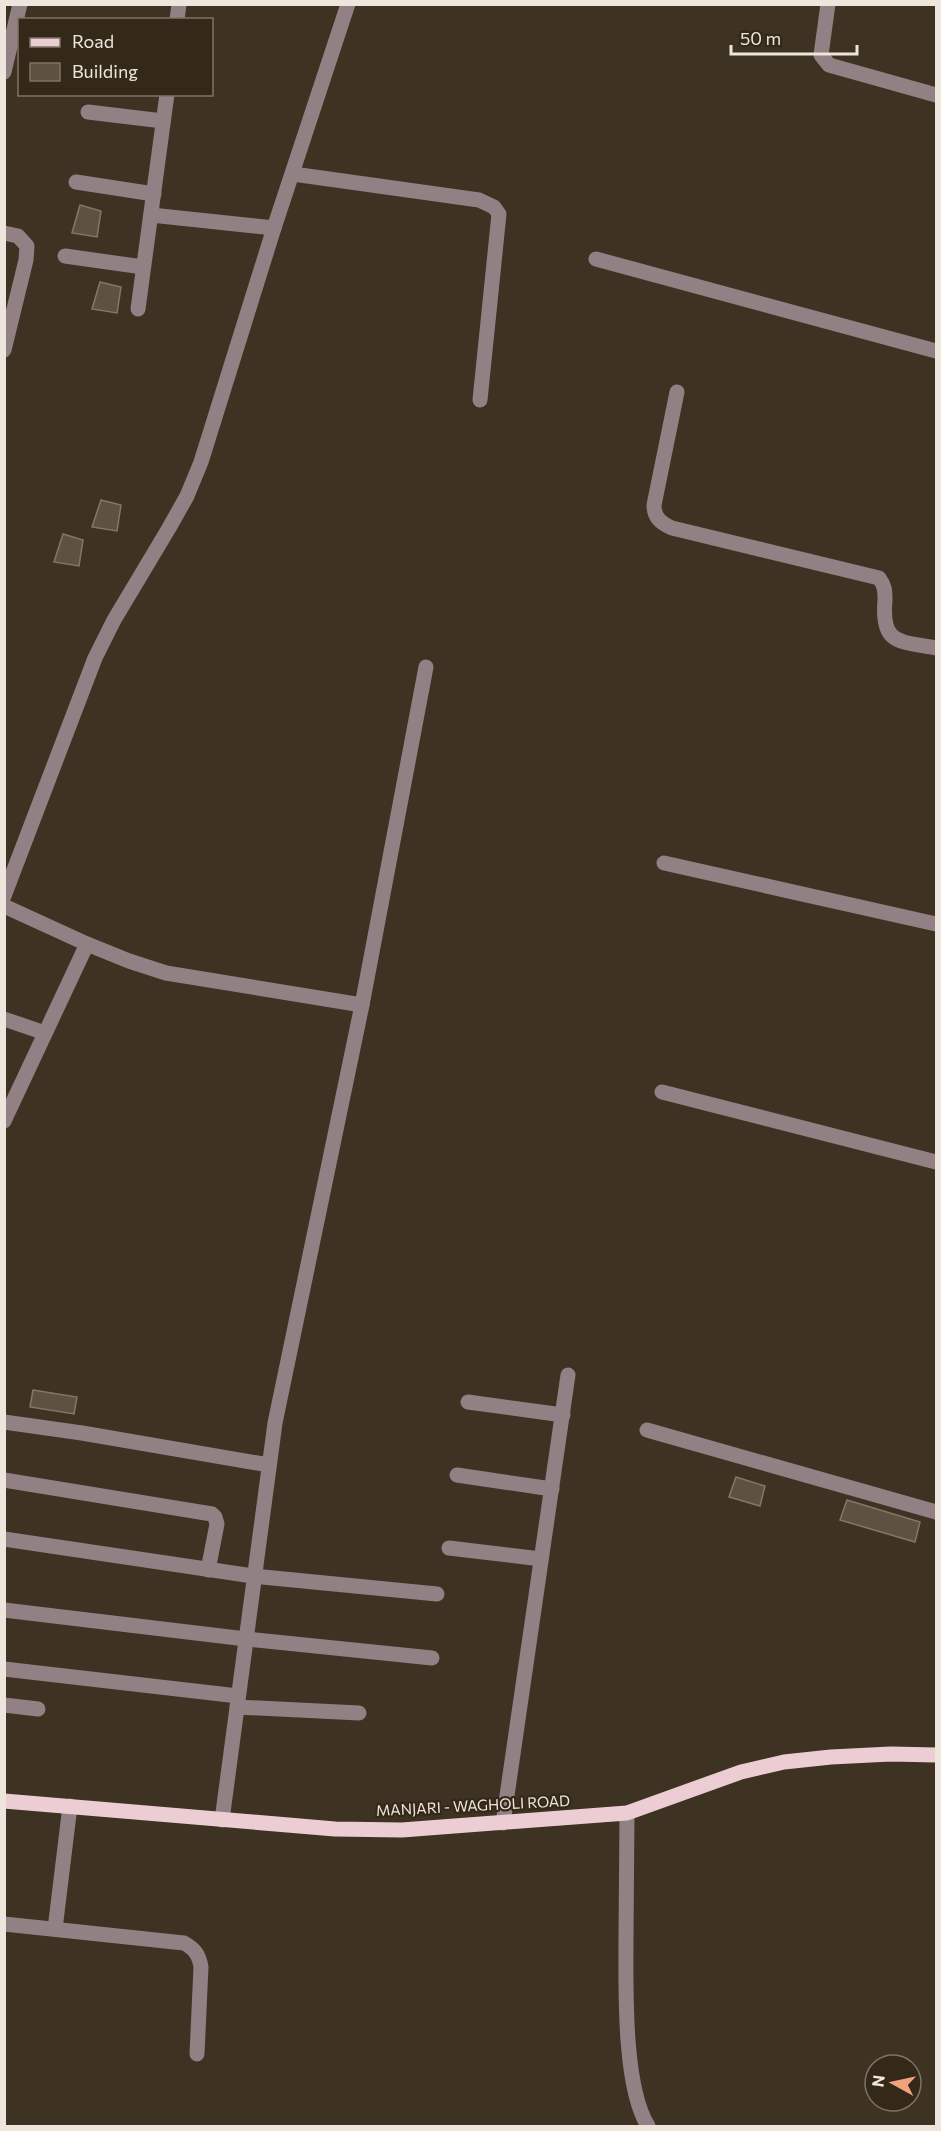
<svg xmlns="http://www.w3.org/2000/svg" width="941" height="2131" viewBox="0 0 941 2131" font-family="Commissioner,sans-serif">
	<rect width="100%" height="100%" fill="#3e3222"/>
	<!-- building -->
	<g fill="#5e5141" stroke="#857765" stroke-width="1.5">
		<polygon points="80,205 101,211 97,237 72,233"/>
		<polygon points="100,282 121,287 117,313 92,309"/>
		<polygon points="101,500 121,505 117,531 92,527"/>
		<polygon points="63,534 83,540 79,566 54,562"/>
		<polygon points="33,1390 77,1397 74,1414 30,1407"/>
		<polygon points="736,1477 765,1486 760,1506 729,1497"/>
		<polygon points="847,1500 920,1522 915,1542 840,1520"/>
	</g>
	<g fill="none" stroke-linecap="round" stroke-linejoin="round">
		<!-- minor -->
		<g stroke="#918184" stroke-width="15">
			<polyline points="828,4 821,55 829,65 936,95"/>
			<polyline points="177,20 179,4"/>
			<polyline points="4,72 20,4"/>
			<polyline points="88,112 163,121"/>
			<polyline points="293,174 479,200 494,207 499,214 480,400"/>
			<polyline points="76,182 154,194"/>
			<polyline points="151,215 274,228"/>
			<polyline points="4,233 18,236 27,246 26,260 4,350"/>
			<polyline points="65,256 143,267"/>
			<polyline points="596,259 936,351"/>
			<polyline points="138,309 167,94"/>
			<path d="M677,392L654,505C654,518 661,523 672,528L879,578C885,586 885,591 885,600C881,645 899,641 936,648"/>
			<polyline points="664,863 936,924"/>
			<polyline points="4,896 95,658 114,620 169,528 187,496 201,462 274,228 348,4"/>
			<polyline points="4,906 87,944 129,961 166,973 362,1005"/>
			<polyline points="4,1019 45,1033"/>
			<polyline points="662,1092 936,1162"/>
			<polyline points="4,1121 87,944"/>
			<polyline points="468,1402 563,1415"/>
			<polyline points="4,1422 82,1433 269,1465"/>
			<polyline points="647,1430 936,1512"/>
			<polyline points="457,1475 552,1489"/>
			<polyline points="4,1480 212,1514 215,1517 217,1524 208,1570"/>
			<polyline points="4,1539 253,1576 437,1594"/>
			<polyline points="449,1548 541,1559"/>
			<polyline points="4,1610 246,1639 432,1658"/>
			<polyline points="4,1669 238,1696"/>
			<polyline points="4,1705 38,1709"/>
			<polyline points="237,1707 359,1713"/>
			<path d="M627,1813C627,1855 626,1896 626,1937C626,1986 623,2086 648,2126"/>
			<polyline points="222,1820 275,1423 362,1005 426,667"/>
			<polyline points="503,1823 568,1375"/>
			<path d="M4,1924L184,1943C195,1949 199,1955 201,1967L197,2054"/>
			<polyline points="55,1929 70,1806"/>
		</g>
		<!-- major -->
		<polyline stroke="#edcdd4" stroke-width="15" points="4,1801 335,1829 402,1830 627,1813 741,1772 784,1762 831,1757 891,1754 936,1755"/>
	</g>
	<g text-anchor="middle" dominant-baseline="central" stroke-width="4.5" stroke-linejoin="round" paint-order="stroke">
		<!-- street labels -->
		<g font-size="15" fill="#eee6dd" stroke="#342819">
			<text transform="translate(473 1805) rotate(-3)">MANJARI - WAGHOLI ROAD</text>
		</g>
	</g>
	<!-- border -->
	<rect width="941" height="2131" fill="none" stroke="#eee6dd" stroke-width="12"/>
	<!-- legend -->
	<rect x="18" y="18" width="195" height="78" fill="#342819" stroke="#7e7467" stroke-width="1.5"/>
	<rect x="30" y="38" width="30" height="9" fill="#edcdd4" stroke="#7e7467" stroke-width="1.5"/>
	<text x="72" y="48" font-size="18" fill="#eee6dd">Road</text>
	<rect x="30" y="63" width="30" height="18" fill="#5e5141" stroke="#7e7467" stroke-width="1.5"/>
	<text x="72" y="78" font-size="18" fill="#eee6dd">Building</text>
	<!-- north arrow -->
	<g transform="translate(893 2083) rotate(278)"><circle r="28" fill="#342819" stroke="#7e7467" stroke-width="1.5"/>
	<path d="M0-4.5L10 22L0 15L-10 22Z" fill="#f1a17d"/>
	<text y="-9" font-size="16" font-weight="bold" text-anchor="middle" fill="#eee6dd">N</text>
	</g>
	<!-- scale -->
	<path d="M731 45v9h126v-9" fill="none" stroke="#eee6dd" stroke-width="3"/>
	<text x="740" y="45" font-size="18" fill="#eee6dd" stroke="#342819" stroke-width="4.5" paint-order="stroke">50 m</text>
</svg>
